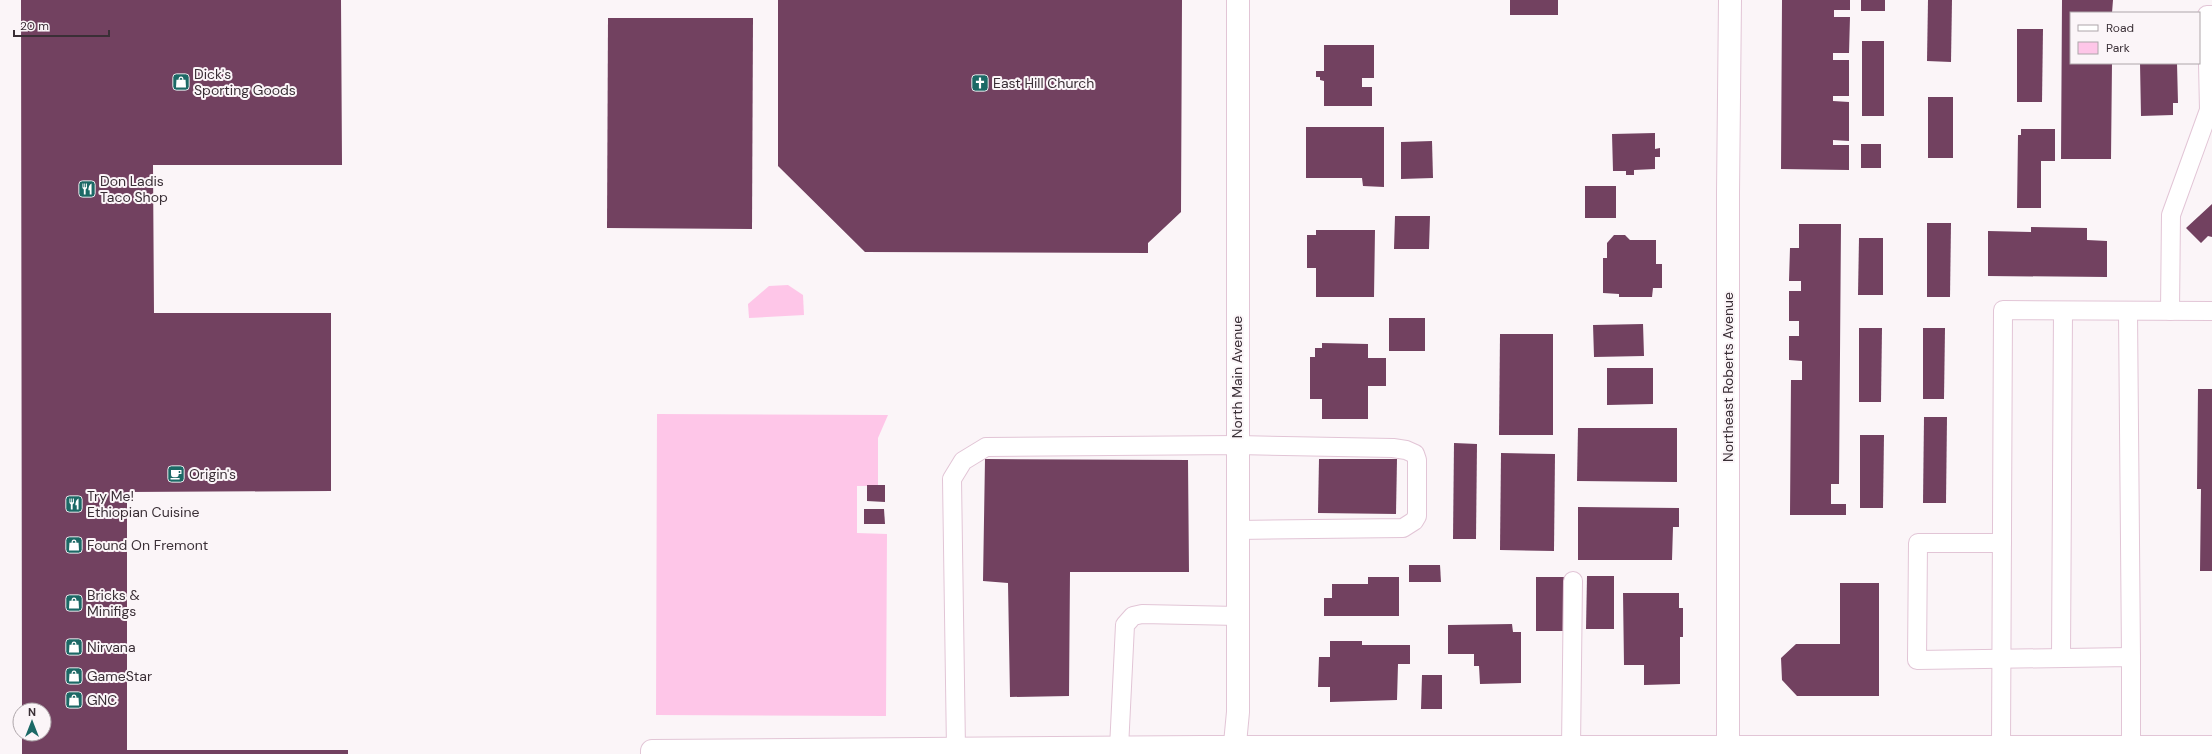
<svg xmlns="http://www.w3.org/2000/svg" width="2212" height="754" viewBox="0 0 2212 754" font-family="'DM Sans',sans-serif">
	<rect width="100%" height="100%" fill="#fbf5f8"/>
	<!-- green -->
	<g fill="#fec6e8">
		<polygon points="788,285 803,295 804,315 749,318 748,304 769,286"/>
		<polygon points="657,414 888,415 878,438 878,486 857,486 857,533 887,534 886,716 656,715"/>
	</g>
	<!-- building -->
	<g fill="#724160">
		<polygon points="21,0 341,0 342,165 153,165 154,313 331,313 331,491 127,492 127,750 348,750 348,754 22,754 22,734 44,734 44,710 22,710"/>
		<polygon points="778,0 1182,0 1181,212 1148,243 1148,253 865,252 778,166"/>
		<rect x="1510" y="0" width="48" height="15"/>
		<polygon points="1782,0 1850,0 1850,10 1834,10 1834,17 1850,17 1849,53 1833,53 1833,60 1849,60 1849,96 1833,96 1833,101 1849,102 1849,141 1833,140 1833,145 1849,145 1849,170 1781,169"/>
		<rect x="1861" y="0" width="24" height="11"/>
		<polygon points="1928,0 1952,0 1951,62 1927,61"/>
		<polygon points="2062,0 2113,0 2112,13 2071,13 2071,63 2112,63 2111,159 2061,159"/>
		<polygon points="608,18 753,18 752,229 607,228"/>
		<polygon points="2017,29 2043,29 2042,102 2017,102"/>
		<rect x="1862" y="41" width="22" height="75"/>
		<polygon points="1324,45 1374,45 1374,78 1362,78 1362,87 1372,87 1372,106 1324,106 1324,81 1320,80 1320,77 1316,77 1316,71 1324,71"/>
		<polygon points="2140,63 2177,63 2178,103 2173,103 2173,115 2141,116"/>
		<rect x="1928" y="97" width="25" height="61"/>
		<polygon points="1306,127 1384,127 1384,187 1363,186 1362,178 1306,178"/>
		<polygon points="2021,129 2055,129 2055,161 2041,161 2041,208 2017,208 2018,135 2021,135"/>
		<polygon points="1655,133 1655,149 1660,148 1660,157 1655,157 1655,169 1634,170 1634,175 1626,175 1626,171 1613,171 1612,134"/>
		<polygon points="1432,141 1433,178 1401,179 1401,142"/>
		<rect x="1861" y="144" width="20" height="24"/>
		<rect x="1585" y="186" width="31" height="32"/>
		<polygon points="2212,204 2212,237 2208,236 2201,243 2186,228"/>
		<polygon points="1395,216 1430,216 1429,249 1394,249"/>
		<polygon points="1927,223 1951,223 1950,297 1927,297"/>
		<polygon points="1799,224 1841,224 1839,484 1831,484 1831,504 1846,504 1846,515 1790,515 1791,380 1802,380 1802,361 1789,360 1789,336 1799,336 1799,321 1789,321 1789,291 1801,291 1801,281 1789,281 1790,248 1799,248"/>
		<polygon points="2031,227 2087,228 2087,240 2107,241 2107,277 1988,276 1988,231 2031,232"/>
		<polygon points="1316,230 1375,230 1374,297 1316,297 1316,268 1307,268 1307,235 1316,235"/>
		<polygon points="1614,235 1625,235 1630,240 1656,240 1656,264 1662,264 1662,288 1653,288 1652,297 1619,297 1619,294 1603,293 1603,258 1607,258 1607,243"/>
		<polygon points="1859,238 1883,238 1883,295 1858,295"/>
		<rect x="1389" y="318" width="36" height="33"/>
		<polygon points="1643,324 1644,356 1594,357 1593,325"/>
		<polygon points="1859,328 1882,328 1881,402 1859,402"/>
		<polygon points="1923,328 1945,328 1944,399 1923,399"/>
		<polygon points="1500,334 1553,334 1553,435 1499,435"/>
		<polygon points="1322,343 1368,344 1368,358 1386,358 1386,386 1368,386 1368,419 1322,419 1322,399 1310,399 1310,357 1315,357 1315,348 1322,348"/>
		<polygon points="1607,368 1653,368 1653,404 1607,405"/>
		<polygon points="2198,389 2212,389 2212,571 2200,571 2201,489 2197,489"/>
		<polygon points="1924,417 1947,417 1946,503 1923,503"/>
		<polygon points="1578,428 1677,428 1677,482 1577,481"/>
		<polygon points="1860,435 1884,435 1883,508 1860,508"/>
		<polygon points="1454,443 1477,444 1476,539 1453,539"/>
		<polygon points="1501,453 1555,454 1554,551 1500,550"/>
		<polygon points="985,459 1188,460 1189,572 1070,572 1069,696 1010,697 1008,583 983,581"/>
		<polygon points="1319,459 1397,459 1396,514 1318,513"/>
		<polygon points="867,485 885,485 885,502 867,501"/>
		<polygon points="1578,507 1679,508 1679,527 1673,527 1672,560 1578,560"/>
		<polygon points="864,509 884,509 885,524 864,524"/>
		<polygon points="1409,565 1440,565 1441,582 1409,582"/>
		<polygon points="1587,576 1614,576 1614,629 1586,629"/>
		<polygon points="1368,577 1399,577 1399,616 1324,616 1324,598 1332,598 1332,584 1368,584"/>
		<rect x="1536" y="577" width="29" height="54"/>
		<polygon points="1840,583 1879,583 1879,696 1797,696 1782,680 1781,658 1796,644 1840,644"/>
		<polygon points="1623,593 1679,593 1679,608 1683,608 1683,637 1680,637 1680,684 1644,685 1644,665 1624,665"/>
		<polygon points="1512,624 1513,632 1521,632 1521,683 1480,684 1479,666 1474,666 1474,654 1448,654 1448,625"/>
		<polygon points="1330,641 1362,641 1362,645 1410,645 1410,664 1398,664 1397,700 1330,702 1330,687 1318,687 1319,657 1330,657"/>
		<polygon points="1422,675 1442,675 1442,709 1421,709"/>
	</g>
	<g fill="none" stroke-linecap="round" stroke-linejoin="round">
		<defs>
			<g id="service">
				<polyline points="2128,311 2131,657"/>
				<polyline points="2170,311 2171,215 2209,110 2207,15 2212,15"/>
				<polyline points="2002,543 1918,543 1917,660 2131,657 2131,747"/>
				<polyline points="2061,658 2063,311"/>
				<polyline points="2001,746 2003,310 2212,311"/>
				<polyline points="1571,747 1573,581"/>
				<polyline points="1119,748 1125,625 1133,616 1142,614 1238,616"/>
				<polyline points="956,749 952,479 963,461 986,447 1237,445 1393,448 1406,450 1415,454 1417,460 1417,516 1414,521 1403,528 1237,530"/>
			</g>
			<g id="minor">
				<polyline points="652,754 652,751 1203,747 2212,747"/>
				<polyline points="1728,754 1728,193 1730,0"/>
			</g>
			<polyline id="tertiary" points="1234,754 1238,712 1238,0"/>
		</defs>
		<!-- service casing -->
		<use href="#service" stroke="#e2c5d6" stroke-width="20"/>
		<!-- minor casing -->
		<use href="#minor" stroke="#e2c5d6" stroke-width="24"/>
		<!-- tertiary casing -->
		<use href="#tertiary" stroke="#e2c5d6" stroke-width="24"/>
		<!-- service -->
		<use href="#service" stroke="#fff" stroke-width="18"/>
		<!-- minor -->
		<use href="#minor" stroke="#fff" stroke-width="22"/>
		<!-- tertiary -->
		<use href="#tertiary" stroke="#fff" stroke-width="22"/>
	</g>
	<!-- icons -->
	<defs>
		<symbol id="shop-square" viewBox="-11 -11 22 22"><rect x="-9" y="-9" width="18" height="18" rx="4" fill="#1c6966" stroke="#fbf5f8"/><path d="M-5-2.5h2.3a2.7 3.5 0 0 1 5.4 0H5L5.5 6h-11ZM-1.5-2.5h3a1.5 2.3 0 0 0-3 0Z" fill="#fff"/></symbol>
		<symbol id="church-square" viewBox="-11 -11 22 22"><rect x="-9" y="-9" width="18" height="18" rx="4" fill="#1c6966" stroke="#fbf5f8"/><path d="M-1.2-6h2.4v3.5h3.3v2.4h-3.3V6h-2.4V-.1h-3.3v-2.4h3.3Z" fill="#fff"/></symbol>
		<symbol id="restaurant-square" viewBox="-11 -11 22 22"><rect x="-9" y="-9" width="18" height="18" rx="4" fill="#1c6966" stroke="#fbf5f8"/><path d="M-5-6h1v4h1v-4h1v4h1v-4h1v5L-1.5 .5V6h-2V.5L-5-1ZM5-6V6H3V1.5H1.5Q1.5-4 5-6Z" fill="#fff"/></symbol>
		<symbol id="cafe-square" viewBox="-11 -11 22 22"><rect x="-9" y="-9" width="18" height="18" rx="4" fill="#1c6966" stroke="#fbf5f8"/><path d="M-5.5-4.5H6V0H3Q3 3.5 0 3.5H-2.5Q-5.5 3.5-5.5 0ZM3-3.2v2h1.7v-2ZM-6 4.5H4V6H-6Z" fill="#fff"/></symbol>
	</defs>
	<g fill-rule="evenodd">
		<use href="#shop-square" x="171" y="72" width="20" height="20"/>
		<use href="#church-square" x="970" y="73" width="20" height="20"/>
		<use href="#restaurant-square" x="77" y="179" width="20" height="20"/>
		<use href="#cafe-square" x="166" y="464" width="20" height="20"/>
		<use href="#restaurant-square" x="64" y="494" width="20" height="20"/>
		<use href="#shop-square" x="64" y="535" width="20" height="20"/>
		<use href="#shop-square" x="64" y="593" width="20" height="20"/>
		<use href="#shop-square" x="64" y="637" width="20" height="20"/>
		<use href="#shop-square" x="64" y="666" width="20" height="20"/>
		<use href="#shop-square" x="64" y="690" width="20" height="20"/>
	</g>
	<g text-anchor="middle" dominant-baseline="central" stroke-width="4" stroke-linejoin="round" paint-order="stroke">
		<!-- poi labels -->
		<g font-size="14" fill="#3a2f36" stroke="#fbf5f8" text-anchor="start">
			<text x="194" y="74">Dick's<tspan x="194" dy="16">Sporting Goods</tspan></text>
			<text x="993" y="83">East Hill Church</text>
			<text x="100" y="181">Don Ladis<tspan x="100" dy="16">Taco Shop</tspan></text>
			<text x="189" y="474">Origin's</text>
			<text x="87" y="496">Try Me!<tspan x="87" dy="16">Ethiopian Cuisine</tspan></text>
			<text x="87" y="545">Found On Fremont</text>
			<text x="87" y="595">Bricks &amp;<tspan x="87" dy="16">Minifigs</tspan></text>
			<text x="87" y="647">Nirvana</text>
			<text x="87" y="676">GameStar</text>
			<text x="87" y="700">GNC</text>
		</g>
		<!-- street labels -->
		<g font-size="14" fill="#3a2f36" stroke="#fbf5f8">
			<text transform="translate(1237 377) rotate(-90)">North Main Avenue</text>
			<text transform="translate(1728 377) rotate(-90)">Northeast Roberts Avenue</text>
		</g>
	</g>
	<!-- legend -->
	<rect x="2070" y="12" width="130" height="52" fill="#fbf5f8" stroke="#aea6aa"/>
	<rect x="2078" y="25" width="20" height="6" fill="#ffffff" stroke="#aea6aa"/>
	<text x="2106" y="32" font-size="12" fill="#3a2f36">Road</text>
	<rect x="2078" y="42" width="20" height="12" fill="#fec6e8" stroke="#aea6aa"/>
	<text x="2106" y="52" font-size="12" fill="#3a2f36">Park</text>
	<!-- north arrow -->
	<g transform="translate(32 722)"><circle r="19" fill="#fbf5f8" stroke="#aea6aa"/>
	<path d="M0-3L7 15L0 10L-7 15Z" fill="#1c6966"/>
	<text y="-6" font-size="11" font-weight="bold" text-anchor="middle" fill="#3a2f36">N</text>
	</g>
	<!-- scale -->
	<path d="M14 30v6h95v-6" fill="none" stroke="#3a2f36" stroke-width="2"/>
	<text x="20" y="30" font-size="12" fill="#3a2f36" stroke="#fbf5f8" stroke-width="3" paint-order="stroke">20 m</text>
</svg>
